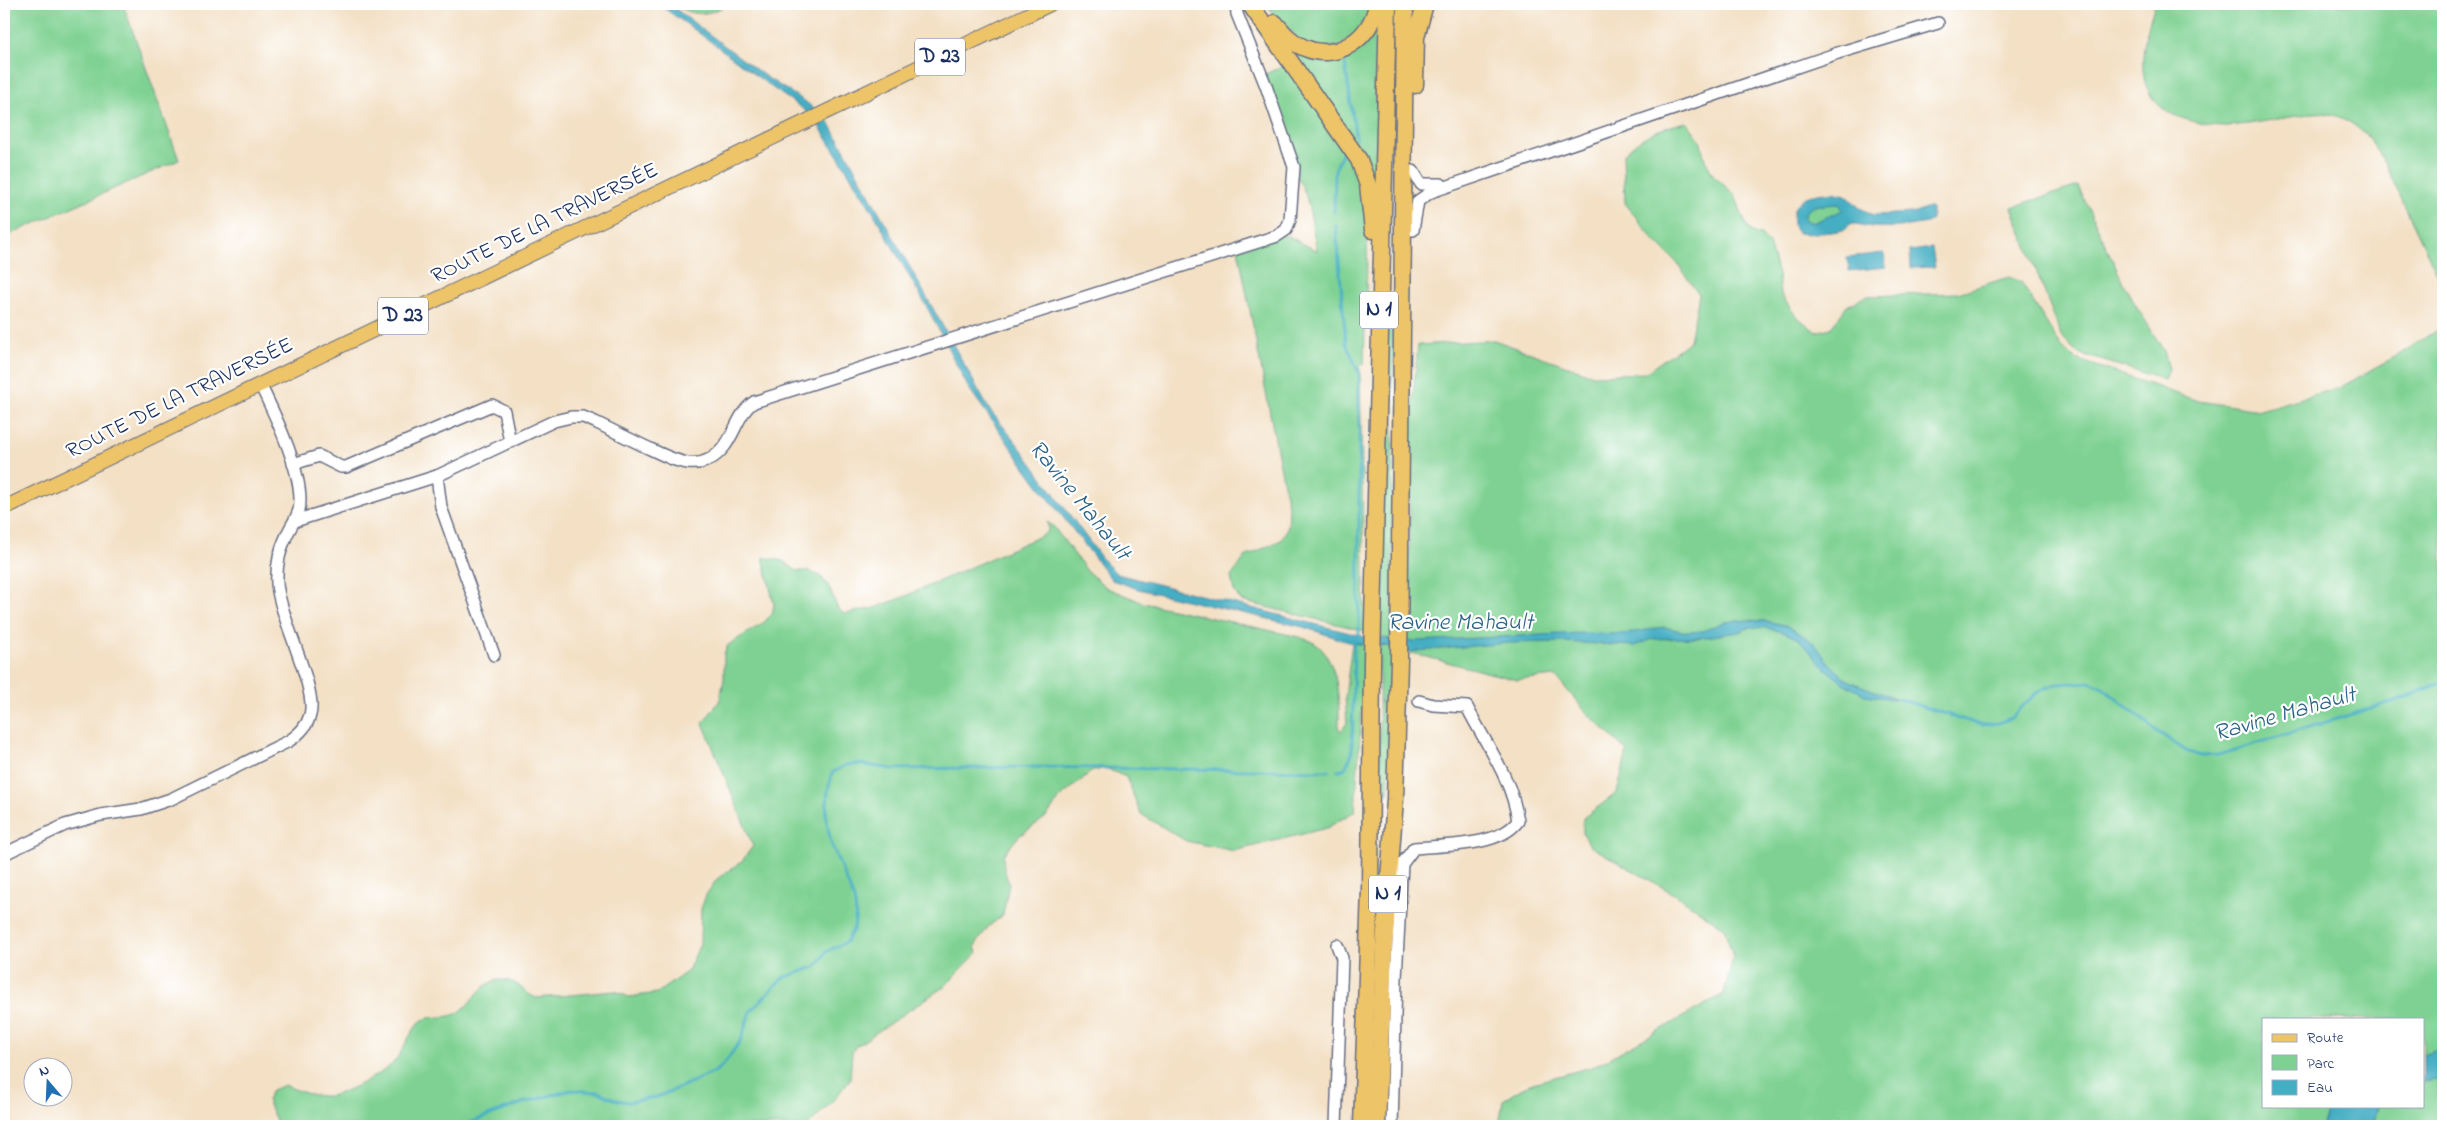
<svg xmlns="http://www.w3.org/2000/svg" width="2447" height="1130" viewBox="0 0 2447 1130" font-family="'Indie Flower',sans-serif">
	<rect width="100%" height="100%" fill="#fff"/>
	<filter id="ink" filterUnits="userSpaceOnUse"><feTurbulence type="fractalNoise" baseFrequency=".02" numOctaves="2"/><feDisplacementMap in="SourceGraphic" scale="10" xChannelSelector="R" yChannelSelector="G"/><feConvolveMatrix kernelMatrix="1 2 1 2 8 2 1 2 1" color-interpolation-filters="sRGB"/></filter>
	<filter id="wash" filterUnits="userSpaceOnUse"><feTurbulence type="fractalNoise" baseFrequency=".0096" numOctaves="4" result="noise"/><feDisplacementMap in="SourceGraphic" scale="20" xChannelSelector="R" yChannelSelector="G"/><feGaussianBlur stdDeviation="1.12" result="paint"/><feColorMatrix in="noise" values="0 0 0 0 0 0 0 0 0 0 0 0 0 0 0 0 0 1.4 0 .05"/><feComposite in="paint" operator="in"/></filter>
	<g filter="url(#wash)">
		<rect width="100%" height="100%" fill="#f3e0c5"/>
		<!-- green -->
		<g fill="#7ed192" stroke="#4c8078">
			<polygon points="4,4 123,4 179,160 4,237"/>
			<path d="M675,4H730C710,14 694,19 675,4Z"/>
			<polygon points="1267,4 1371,4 1367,23 1339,47 1308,47 1276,18"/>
			<path d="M2155,4H2443V286L2379,152C2365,132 2348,115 2321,113C2314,112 2305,115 2298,116C2275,119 2250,125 2226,126C2213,126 2201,124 2188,120C2128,104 2140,50 2155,4Z"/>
			<polygon points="1378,27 1380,27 1375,178 1372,179 1291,50 1357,49 1369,40"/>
			<path d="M1289,64L1356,162L1368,228L1364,365L1360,364L1365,631L1241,601L1234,591L1231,577L1245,557L1281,540L1288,527L1289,511L1238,249L1277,236H1288L1317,251C1313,233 1309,192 1298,180L1265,74Z"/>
			<path d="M1687,122L1700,140L1705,160L1714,176L1735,195L1746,225L1752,232L1761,235L1769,244L1778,274L1780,293L1795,315L1816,332L1831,328L1847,306L1866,296L1958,293L2009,277L2021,282L2062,348L2076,359L2198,401L2260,410L2341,387L2400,354L2443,326V1049L2423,1055V1019H2263V1106H2329L2321,1126H1499L1503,1100L1529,1084L1595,1066L1724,994L1733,957L1724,928L1676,895L1590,846L1583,833V818L1617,793L1627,751L1586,712L1555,676L1517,680L1407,652L1412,406L1418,345L1494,340L1593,375L1645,373L1690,341L1699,295L1677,263L1653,239L1625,203L1623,156C1638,136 1663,127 1687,122Z"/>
			<polygon points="2078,186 2126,289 2164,351 2169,369 2165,380 2078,353 2062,338 2012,207"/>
			<polygon points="1837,203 1842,205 1842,212 1813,223 1805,220 1805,213 1812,206"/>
			<polygon points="1387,313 1396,314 1393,376 1392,640 1380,637"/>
			<path d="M1047,522L1053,526L1088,572L1107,588L1144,603L1295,636C1301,638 1308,639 1313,642C1340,659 1339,702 1339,729L1341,731L1347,723L1345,697L1352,643L1366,645L1355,811L1327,828L1234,851L1186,841L1141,814L1126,777L1105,768L1091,772L1062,796L1045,818L1019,836L1003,855L1004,869L1009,884L1003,915L988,927L975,946L977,953L945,986L855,1047L852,1052L850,1079L834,1100L807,1126H278L267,1100L272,1090L285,1085C297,1091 315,1097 329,1096C342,1095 384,1073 393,1063C404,1051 408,1034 420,1022C430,1013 447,1022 462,1010C473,1001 484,980 500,980C518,979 522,992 536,998L615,991L629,997L657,993L688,971L700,944L701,909L706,895L717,879L742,861L753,846L703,723L720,700L724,679V654L728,645L763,623L772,614L774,605L763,557L783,561L797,571H809L820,576L828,585L837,607L844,614L874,608L899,599L1045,534L1049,529Z"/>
			<polygon points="1388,646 1394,648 1388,794 1380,797 1379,647"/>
			<polygon points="2443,1079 2443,1126 2372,1126 2377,1106 2423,1106 2423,1082"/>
		</g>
		<!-- water -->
		<g fill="#44aec3" stroke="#306e90" fill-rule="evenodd">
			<path d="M658,4H669L766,77L806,102L829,122L989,409L1019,446L1103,560L1117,574L1366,637L1415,641L1581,633L1623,634L1664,627L1687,632L1703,631L1724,622L1746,620L1767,621L1788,626L1814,643L1829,663L1846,679L1864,687L1901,700L1865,695L1843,683L1822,666L1800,640L1785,633L1766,628L1750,627L1739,632L1699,638L1653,639L1634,646L1563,642L1508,643L1407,652L1388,646L1352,643L1303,627L1138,589L1112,580L1035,481L968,387L929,311L873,212L816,121C802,106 786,98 770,86C733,58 696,30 658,4Z"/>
			<path d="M1833,192L1846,195L1860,208L1874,215L1913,213L1928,207L1932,209V220L1927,223C1900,228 1878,230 1852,223C1849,225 1846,228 1843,230C1837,232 1804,235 1799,233C1795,231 1794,227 1793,223C1791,195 1811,195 1833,192ZM1839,204L1843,210L1813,223L1805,220V213L1812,206Z"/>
			<polygon points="1932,248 1935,267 1911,268 1910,251"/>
			<polygon points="1884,253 1886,267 1849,271 1847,257"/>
			<polygon points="2443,1049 2443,1079 2423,1082 2423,1055"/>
			<polygon points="2329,1106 2377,1106 2372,1126 2321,1126"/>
		</g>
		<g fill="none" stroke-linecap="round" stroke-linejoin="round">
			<!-- stream -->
			<g stroke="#44aec3" stroke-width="3">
				<polyline points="1345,64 1356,139"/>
				<polyline points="1334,212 1335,170 1342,153"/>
				<polyline points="1336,226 1346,343 1359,373 1359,635"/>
				<polyline points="1899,699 1981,725 1999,723 2011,718 2034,695 2045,688 2058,684 2090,682 2103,688 2158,732 2186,751 2201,756 2219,755 2398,700 2443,682"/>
				<polyline points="1338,771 1345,768 1352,754 1354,641"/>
				<polyline points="461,1126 522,1103 571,1090 598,1092 617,1100 628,1102 657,1097 713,1073 724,1064 741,1040 750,1012 783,978 817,966 826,952 846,942 854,928 856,913 854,899 831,843 826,818 828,790 832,773 846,765 858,764 893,769 1037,767 1329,771"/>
			</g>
		</g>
	</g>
	<g filter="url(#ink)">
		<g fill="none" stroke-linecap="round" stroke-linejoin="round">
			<defs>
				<g id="minor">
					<polyline points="1413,171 1421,184 1441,184"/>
					<polyline points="1413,230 1418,201 1431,192 1838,53 1938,23"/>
					<polyline points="293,464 319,456 341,467 346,467 492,405 504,411 510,442"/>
					<polyline points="437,476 441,507 494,655"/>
					<path d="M295,521L437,476L554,421L571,417H583L595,422C611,430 628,438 644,446C672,459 700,477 724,447C735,433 739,412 754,402L1277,236L1286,230L1290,220L1294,167L1266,86L1237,14L1236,4"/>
					<path d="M4,854L65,825L101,815L141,809L171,799L289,741C298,735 307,727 310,715C318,689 280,619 277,584C276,567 279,552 286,537C290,527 296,520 299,510C306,478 274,413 260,384"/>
					<polyline points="1336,1126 1342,958 1337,945"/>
					<path d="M1392,1126L1396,979L1402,864L1414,848C1444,845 1499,847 1518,821C1512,778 1486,745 1467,707L1433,705L1419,701"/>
				</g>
				<polyline id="major" points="4,508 1050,4"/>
				<g id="highway">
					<polyline points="1250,4 1359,160 1368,185 1373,230"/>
					<path d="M1275,23C1284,34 1292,43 1305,48C1337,62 1372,38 1377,4"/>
					<polyline points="1415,85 1416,37 1425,4"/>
					<polyline points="1362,1126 1370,888 1372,662 1388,4"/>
					<polyline points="1377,1126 1384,947 1395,799 1399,661 1405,4"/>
				</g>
			</defs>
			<!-- minor casing -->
			<use href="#minor" stroke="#676d82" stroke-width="14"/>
			<!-- major casing -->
			<use href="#major" stroke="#676d82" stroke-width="16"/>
			<!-- highway casing -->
			<use href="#highway" stroke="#676d82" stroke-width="19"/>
			<!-- minor -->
			<use href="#minor" stroke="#fff" stroke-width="11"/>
			<!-- major -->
			<use href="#major" stroke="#eec469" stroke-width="14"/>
			<!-- highway -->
			<use href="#highway" stroke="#eec469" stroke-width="16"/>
		</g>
	</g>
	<g text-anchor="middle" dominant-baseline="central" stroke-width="4.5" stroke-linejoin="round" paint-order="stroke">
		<!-- shield labels -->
		<g fill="#fff" stroke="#5f6d8e" stroke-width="1">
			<rect x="915" y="38.5" width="50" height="37" rx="4"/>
			<rect x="1360" y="291.5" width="38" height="37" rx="4"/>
			<rect x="378" y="297.5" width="50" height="37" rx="4"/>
			<rect x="1369" y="875.5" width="38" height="37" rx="4"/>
		</g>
		<g font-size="21" font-weight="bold" fill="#1b2f5e">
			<text x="940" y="57">D 23</text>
			<text x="1379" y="310">N 1</text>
			<text x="403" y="316">D 23</text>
			<text x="1388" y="894">N 1</text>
		</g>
		<!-- street labels -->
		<g font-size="22" fill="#1b2f5e" stroke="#fff">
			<text transform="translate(545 224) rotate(-26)">ROUTE DE LA TRAVERSÉE</text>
			<text transform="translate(180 399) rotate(-26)">ROUTE DE LA TRAVERSÉE</text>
		</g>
		<!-- water labels -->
		<g font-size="24" font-style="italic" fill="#2b6286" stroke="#fff">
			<text transform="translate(1079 501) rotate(51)">Ravine Mahault</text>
			<text x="1460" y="623">Ravine Mahault</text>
			<text transform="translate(2285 715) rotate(-16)">Ravine Mahault</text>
		</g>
	</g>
	<!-- margin -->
	<rect width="2447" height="1130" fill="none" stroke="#fff" stroke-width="20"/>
	<!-- legend -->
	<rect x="2262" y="1018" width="162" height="90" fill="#ffffff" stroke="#a4acbf"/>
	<rect x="2272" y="1034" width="25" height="8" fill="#eec469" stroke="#a4acbf"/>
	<text x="2307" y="1042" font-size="15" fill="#1b2f5e">Route</text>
	<rect x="2272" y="1055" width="25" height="15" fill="#7ed192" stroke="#a4acbf"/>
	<text x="2307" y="1068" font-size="15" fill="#1b2f5e">Parc</text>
	<rect x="2272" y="1080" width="25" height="15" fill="#44aec3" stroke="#a4acbf"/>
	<text x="2307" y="1092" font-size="15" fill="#1b2f5e">Eau</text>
	<!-- north arrow -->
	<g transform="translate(48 1082) rotate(341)"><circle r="24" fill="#ffffff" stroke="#a4acbf"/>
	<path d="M0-4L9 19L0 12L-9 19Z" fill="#1f6fb2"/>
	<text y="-8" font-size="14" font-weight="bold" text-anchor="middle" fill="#1b2f5e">N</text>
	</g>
</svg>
